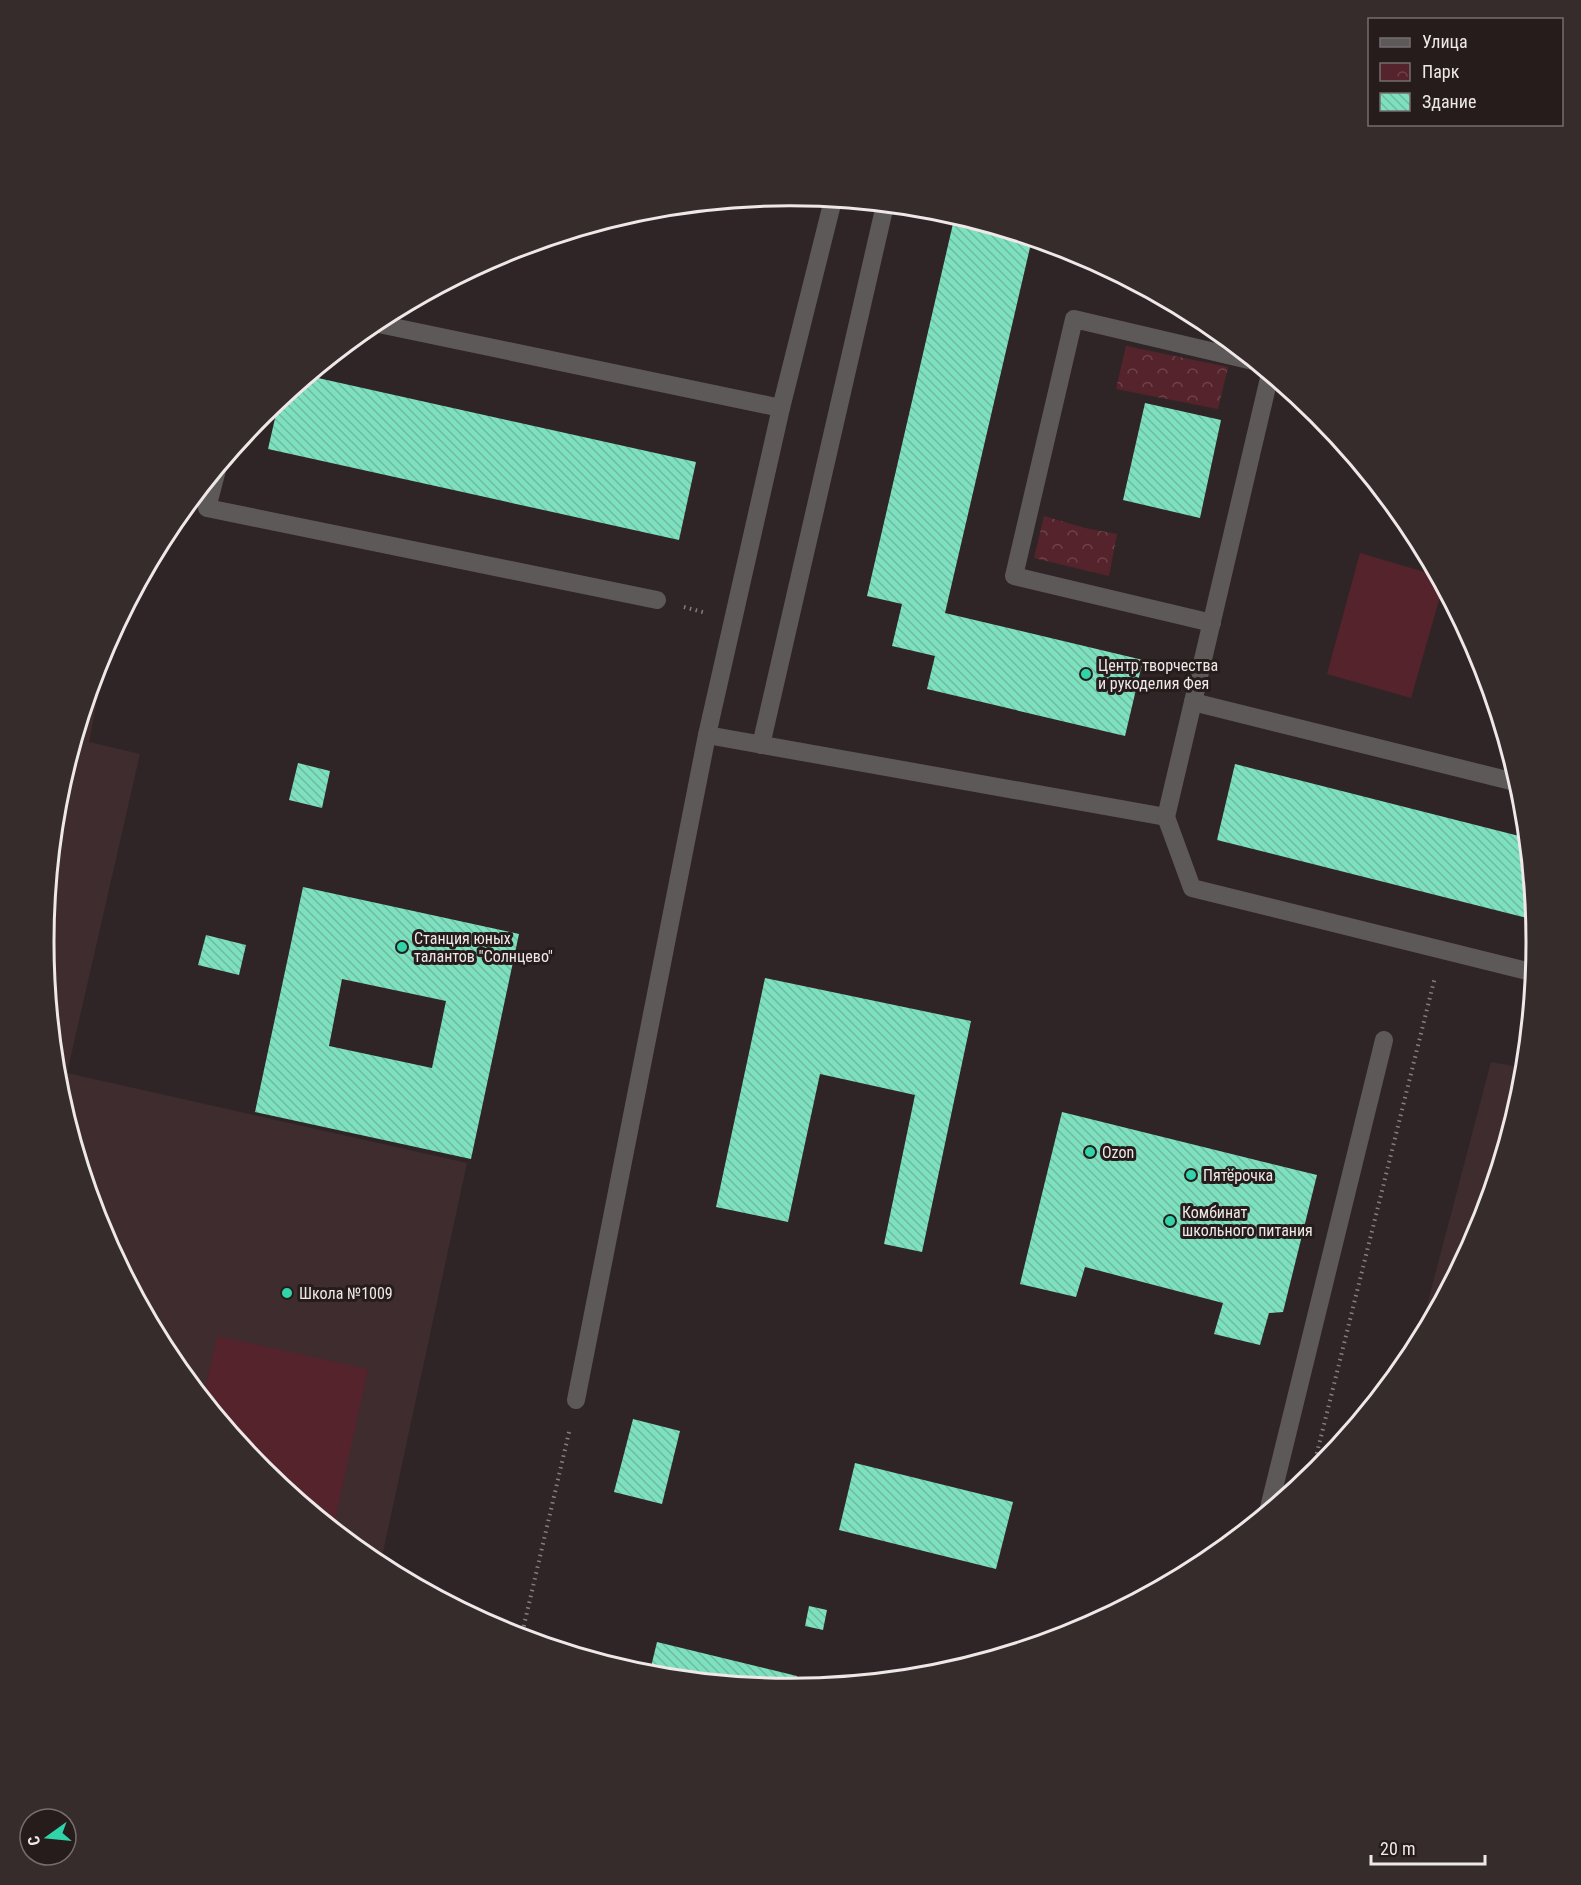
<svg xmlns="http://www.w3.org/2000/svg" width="1581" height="1885" viewBox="0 0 1581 1885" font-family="'Roboto Condensed',sans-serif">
	<defs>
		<pattern id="park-crowns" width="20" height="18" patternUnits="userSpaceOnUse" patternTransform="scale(1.5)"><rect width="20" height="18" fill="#55232b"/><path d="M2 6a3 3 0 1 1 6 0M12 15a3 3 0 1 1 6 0" fill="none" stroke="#6e434a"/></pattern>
		<pattern id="building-back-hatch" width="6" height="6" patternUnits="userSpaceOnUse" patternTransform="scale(1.5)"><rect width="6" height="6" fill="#7de0bf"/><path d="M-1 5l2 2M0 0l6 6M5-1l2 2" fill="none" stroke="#70baa1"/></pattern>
	</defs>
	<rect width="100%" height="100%" fill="#302526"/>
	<!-- built -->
	<g fill="#3e2c2e">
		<polygon points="108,643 89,742 140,754 67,1073 467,1163 380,1566 262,1470 169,1357 100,1228 58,1088 44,943 58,796 100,656"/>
		<polygon points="1491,1062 1525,1068 1523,1089 1481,1229 1415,1351"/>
	</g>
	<!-- park -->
	<g fill="url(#park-crowns)">
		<polygon points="1126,346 1228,367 1218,409 1116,389"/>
		<polygon points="1044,516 1085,528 1117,534 1109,576 1034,558"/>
	</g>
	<!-- pitch -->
	<g fill="#55232b">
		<polygon points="1360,553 1438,576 1443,586 1411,698 1327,674"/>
		<polygon points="1472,1215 1484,1218 1480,1229 1457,1273"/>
		<polygon points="217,1336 368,1369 333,1529 262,1470 203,1399"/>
	</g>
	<!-- building -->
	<g fill="url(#building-back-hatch)" fill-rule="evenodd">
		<polygon points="955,215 1032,239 945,613 1143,660 1125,736 927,689 935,656 892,646 902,604 867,596"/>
		<polygon points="309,376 696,462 679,540 268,449 279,401"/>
		<polygon points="1145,403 1221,420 1200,518 1123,500"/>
		<polygon points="298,763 330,771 322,808 289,800"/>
		<polygon points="1235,764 1527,838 1535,920 1217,840"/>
		<path d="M303,887L519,934L471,1159L255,1112ZM342,979L446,1001L432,1068L329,1046Z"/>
		<polygon points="206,935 246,945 239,975 198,965"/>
		<polygon points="765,978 971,1021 922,1252 884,1244 915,1095 820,1074 788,1222 716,1207"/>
		<polygon points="1062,1112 1317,1175 1283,1312 1269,1313 1260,1345 1214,1334 1223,1303 1085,1267 1076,1297 1020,1284"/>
		<polygon points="633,1419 680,1431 662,1504 614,1492"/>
		<polygon points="855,1463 1013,1502 996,1569 839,1530"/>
		<polygon points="809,1606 827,1610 823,1630 805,1626"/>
		<polygon points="657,1642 797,1676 794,1689 649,1675"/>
		<polygon points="907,1668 918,1670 929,1676 883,1680 896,1671"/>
	</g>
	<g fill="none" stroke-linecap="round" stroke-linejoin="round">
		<!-- path -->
		<g stroke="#867d7e" stroke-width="4" stroke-dasharray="1.5 4.5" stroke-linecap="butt">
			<polyline points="684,607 706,613"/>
			<polyline points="1311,1477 1435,977"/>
			<polyline points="521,1638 570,1428"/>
		</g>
		<!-- minor -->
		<g stroke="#5e5959" stroke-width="18">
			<polyline points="833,200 781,408 707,735 1166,817 1270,374"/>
			<polyline points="374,323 781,408"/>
			<polyline points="217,470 207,508 657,600"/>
			<polyline points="1212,623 1014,576 1074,319 1253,361"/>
			<polyline points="1193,702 1519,783"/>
			<polyline points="761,745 885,205"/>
			<polyline points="1166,817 1192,888 1535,973"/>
			<polyline points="576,1400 707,735"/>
			<polyline points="1268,1512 1384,1040"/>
		</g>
	</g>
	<!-- markers -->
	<g fill="#31d4a9" stroke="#261c1c" stroke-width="2">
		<circle cx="1086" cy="674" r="6"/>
		<circle cx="402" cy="947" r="6"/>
		<circle cx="1090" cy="1152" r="6"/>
		<circle cx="1191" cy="1175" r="6"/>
		<circle cx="1170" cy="1221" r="6"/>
		<circle cx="287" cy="1293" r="6"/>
	</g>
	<g text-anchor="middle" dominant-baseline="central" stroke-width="6" stroke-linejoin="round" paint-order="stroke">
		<!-- poi labels -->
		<g font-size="16" fill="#efe8e8" stroke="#261c1c" text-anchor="start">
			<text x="1098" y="665">Центр творчества<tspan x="1098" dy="18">и рукоделия Фея</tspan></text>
			<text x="414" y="938">Станция юных<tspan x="414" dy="18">талантов "Солнцево"</tspan></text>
			<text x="1102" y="1152">Ozon</text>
			<text x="1203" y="1175">Пятёрочка</text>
			<text x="1182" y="1212">Комбинат<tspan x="1182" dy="18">школьного питания</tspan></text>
			<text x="299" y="1293">Школа №1009</text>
		</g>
	</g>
	<!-- crop -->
	<path d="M0 0H1581V1885H0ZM54 942a736 736 0 1 1 1472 0a736 736 0 1 1-1472 0Z" fill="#362c2c" fill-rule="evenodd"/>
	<path fill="none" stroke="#efe8e8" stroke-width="3" d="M54 942a736 736 0 1 1 1472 0a736 736 0 1 1-1472 0Z"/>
	<!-- legend -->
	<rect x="1368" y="18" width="195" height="108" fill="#261c1c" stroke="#766e6e" stroke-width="1.5"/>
	<rect x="1380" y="38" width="30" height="9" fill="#5e5959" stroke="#766e6e" stroke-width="1.5"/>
	<text x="1422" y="48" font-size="18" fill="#efe8e8">Улица</text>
	<rect x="1380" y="63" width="30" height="18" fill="url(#park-crowns)" stroke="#766e6e" stroke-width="1.5"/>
	<text x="1422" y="78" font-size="18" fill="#efe8e8">Парк</text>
	<rect x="1380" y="93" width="30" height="18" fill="url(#building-back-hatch)" stroke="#766e6e" stroke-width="1.5"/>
	<text x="1422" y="108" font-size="18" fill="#efe8e8">Здание</text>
	<!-- north arrow -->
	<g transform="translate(48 1837) rotate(255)"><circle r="28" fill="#261c1c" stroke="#766e6e" stroke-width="1.5"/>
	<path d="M0-4.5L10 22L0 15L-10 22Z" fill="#31d4a9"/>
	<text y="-9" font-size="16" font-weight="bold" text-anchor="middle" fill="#efe8e8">С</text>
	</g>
	<!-- scale -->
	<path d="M1371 1855v9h114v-9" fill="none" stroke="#efe8e8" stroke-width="3"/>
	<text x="1380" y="1855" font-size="18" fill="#efe8e8" stroke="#261c1c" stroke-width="4.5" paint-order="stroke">20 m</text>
</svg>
